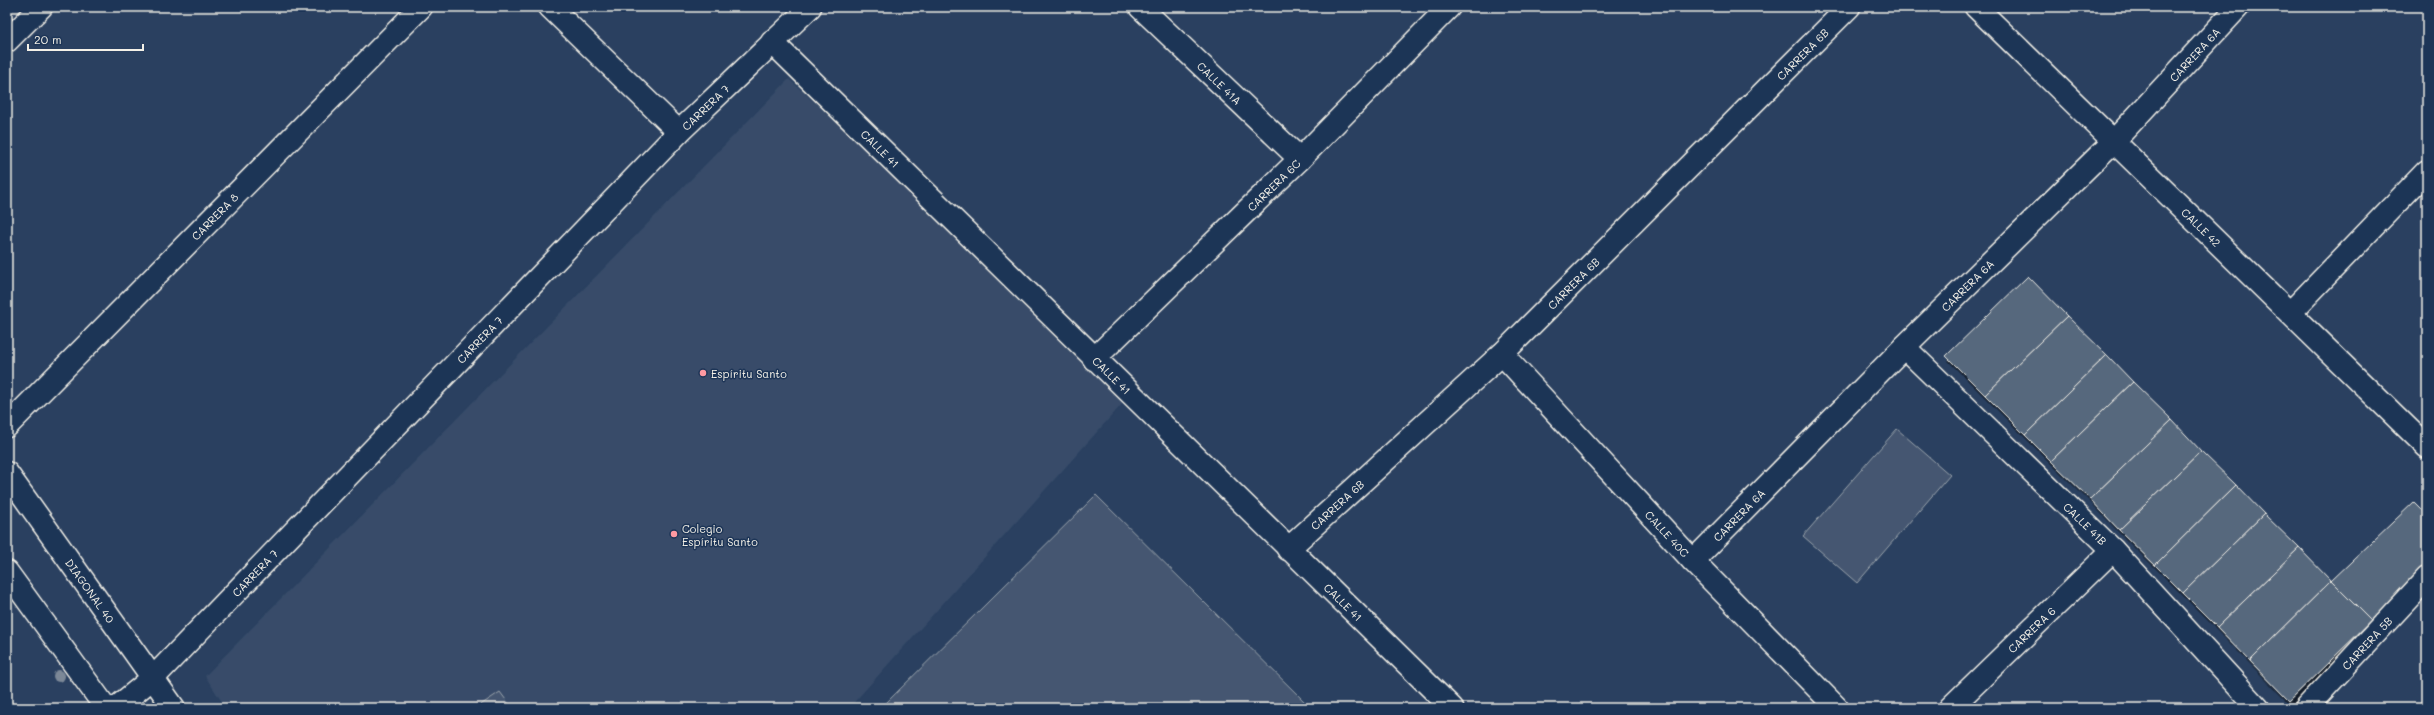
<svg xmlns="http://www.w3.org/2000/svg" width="2434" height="715" viewBox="0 0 2434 715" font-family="Mali,sans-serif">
	<defs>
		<filter id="shadow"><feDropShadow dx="2.5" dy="4.5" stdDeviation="0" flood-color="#0009"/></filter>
	</defs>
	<rect width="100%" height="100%" fill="#2a4060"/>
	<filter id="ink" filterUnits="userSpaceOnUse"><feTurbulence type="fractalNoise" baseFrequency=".025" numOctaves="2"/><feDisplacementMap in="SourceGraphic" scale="8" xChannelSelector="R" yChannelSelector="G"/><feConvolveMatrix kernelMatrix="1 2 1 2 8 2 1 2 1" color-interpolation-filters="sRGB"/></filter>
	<g filter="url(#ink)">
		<!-- built -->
		<polygon fill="#374c69" points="789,79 1132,393 849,708 226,708 205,676"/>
		<!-- green -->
		<g fill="#445771" stroke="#9ca4ac">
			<polygon points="1897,429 1950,475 1857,583 1803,536"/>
			<polygon points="1096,495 1311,708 881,708"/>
			<polygon points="500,692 512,708 476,708"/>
		</g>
		<!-- building -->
		<g fill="#56677d" stroke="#f4f1e8" filter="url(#shadow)">
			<polygon points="2028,276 2067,316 1985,395 1946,356"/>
			<polygon points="2067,316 2107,355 2025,435 1985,395"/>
			<polygon points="2107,355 2133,382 2051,461 2025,435"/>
			<polygon points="2133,382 2172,420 2090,499 2051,461"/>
			<polygon points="2172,420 2201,451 2119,530 2090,499"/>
			<polygon points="2201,451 2236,485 2155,565 2119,530"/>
			<polygon points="2236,485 2264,514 2183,593 2155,565"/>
			<polygon points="2414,502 2427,515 2427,567 2371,621 2331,581"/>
			<polygon points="2264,514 2299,548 2217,627 2183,593"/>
			<polygon points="2299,548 2331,581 2250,661 2217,627"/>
			<polygon points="2331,581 2371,621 2289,701 2250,661"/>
		</g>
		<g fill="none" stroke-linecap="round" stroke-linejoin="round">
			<defs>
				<g id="minor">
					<polyline points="550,7 679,132"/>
					<path id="s1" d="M1140,7L1300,159"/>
					<polyline points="7,41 41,7"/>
					<path id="s2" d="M772,42L1452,708"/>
					<polyline points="2290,313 2427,171"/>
					<path id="s3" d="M1904,347L2113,550L2258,708"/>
					<path id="s4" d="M1502,354L1693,561L1837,708"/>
					<path id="s5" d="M1094,359L1300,159L1449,7"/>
					<path id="s6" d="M7,426L421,7"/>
					<path id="s7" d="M1288,549L1502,354L1849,7"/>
					<path id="s8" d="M1693,561L1904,347L2114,141L2238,7"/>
					<path id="s9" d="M154,677L679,132L810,7"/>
					<path id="s10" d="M1950,708L2113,550"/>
					<path id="s11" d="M2306,708L2427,578"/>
				</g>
				<g id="tertiary">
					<path id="s12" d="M1976,7L2427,447"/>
					<polyline points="116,708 154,677"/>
				</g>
				<g id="secondary">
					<path id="s13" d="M7,473L174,708"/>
					<polyline points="7,572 106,708"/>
				</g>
			</defs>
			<!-- minor casing -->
			<use href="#minor" stroke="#f4f1e8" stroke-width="25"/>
			<!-- tertiary casing -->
			<use href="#tertiary" stroke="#f4f1e8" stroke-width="25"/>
			<!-- secondary casing -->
			<use href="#secondary" stroke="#f4f1e8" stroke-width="25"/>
			<!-- minor -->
			<use href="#minor" stroke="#1d3557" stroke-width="22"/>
			<!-- tertiary -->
			<use href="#tertiary" stroke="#1d3557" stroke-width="22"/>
			<!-- secondary -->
			<use href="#secondary" stroke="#1d3557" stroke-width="22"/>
		</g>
		<!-- trees -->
		<circle fill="#7c8897" cx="59" cy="676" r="6"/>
	</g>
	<!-- markers -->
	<g fill="#ff9aa2" stroke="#1d3557" stroke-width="1.5">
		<circle cx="703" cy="373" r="4"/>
		<circle cx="674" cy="534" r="4"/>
	</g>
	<g text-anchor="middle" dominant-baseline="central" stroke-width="3" stroke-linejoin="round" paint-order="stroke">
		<!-- street labels -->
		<g font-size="11" fill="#f4f1e8" stroke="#1d3557">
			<text stroke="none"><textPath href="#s7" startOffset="714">CARRERA 6B</textPath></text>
			<text stroke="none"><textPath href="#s8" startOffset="713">CARRERA 6A</textPath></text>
			<text stroke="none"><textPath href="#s1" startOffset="110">CALLE 41A</textPath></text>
			<text stroke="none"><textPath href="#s9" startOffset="793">CARRERA 7</textPath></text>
			<text stroke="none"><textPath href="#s2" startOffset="152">CALLE 41</textPath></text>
			<text stroke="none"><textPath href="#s5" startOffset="250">CARRERA 6C</textPath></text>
			<text stroke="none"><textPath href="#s6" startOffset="295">CARRERA 8</textPath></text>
			<text stroke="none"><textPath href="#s12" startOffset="315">CALLE 42</textPath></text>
			<text stroke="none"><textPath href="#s7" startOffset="390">CARRERA 6B</textPath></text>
			<text stroke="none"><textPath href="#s8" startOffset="389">CARRERA 6A</textPath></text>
			<text stroke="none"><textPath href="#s9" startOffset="469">CARRERA 7</textPath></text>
			<text stroke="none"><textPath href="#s2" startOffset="476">CALLE 41</textPath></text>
			<text stroke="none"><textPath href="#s7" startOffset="66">CARRERA 6B</textPath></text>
			<text stroke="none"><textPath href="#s8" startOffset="65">CARRERA 6A</textPath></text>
			<text stroke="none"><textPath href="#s3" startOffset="253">CALLE 41B</textPath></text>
			<text stroke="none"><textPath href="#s4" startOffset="244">CALLE 40C</textPath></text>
			<text stroke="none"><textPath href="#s9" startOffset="145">CARRERA 7</textPath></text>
			<text stroke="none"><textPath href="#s13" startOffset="144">DIAGONAL 40</textPath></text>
			<text stroke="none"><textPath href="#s2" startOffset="800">CALLE 41</textPath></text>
			<text stroke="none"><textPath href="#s10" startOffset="113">CARRERA 6</textPath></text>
			<text stroke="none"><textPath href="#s11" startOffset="89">CARRERA 5B</textPath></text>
		</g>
		<!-- poi labels -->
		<g font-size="11" fill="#f4f1e8" stroke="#1d3557" text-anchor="start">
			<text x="711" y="373">Espíritu Santo</text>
			<text x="682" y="528">Colegio<tspan x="682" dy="13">Espíritu Santo</tspan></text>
		</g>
	</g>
	<!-- margin -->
	<rect width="2434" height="715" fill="none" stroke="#1d3557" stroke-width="24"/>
	<rect x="12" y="12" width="2410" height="691" fill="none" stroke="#f4f1e8" stroke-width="1.5" filter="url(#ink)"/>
	<!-- scale -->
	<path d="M28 44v6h115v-6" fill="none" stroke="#f4f1e8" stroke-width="2"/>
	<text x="34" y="44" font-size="12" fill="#f4f1e8" stroke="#1d3557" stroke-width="3" paint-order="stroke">20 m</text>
</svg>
